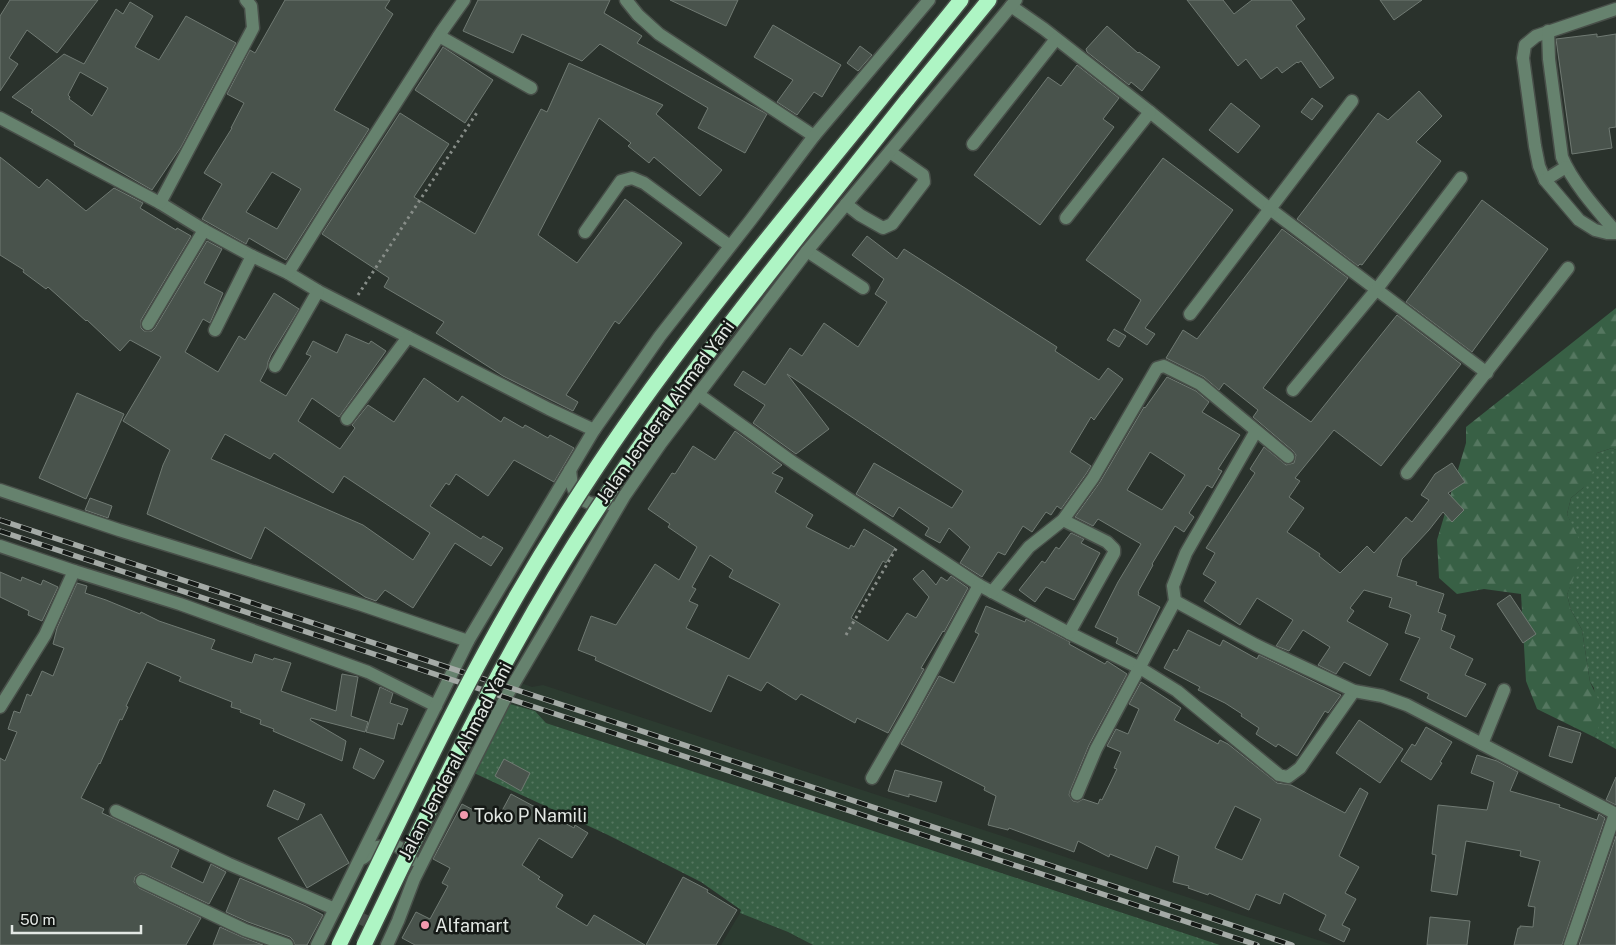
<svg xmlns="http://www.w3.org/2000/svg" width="1616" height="945" viewBox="0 0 1616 945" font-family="'Public Sans',sans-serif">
	<defs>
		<pattern id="grass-dots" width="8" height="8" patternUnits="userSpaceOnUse" patternTransform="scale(1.25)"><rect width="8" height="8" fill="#386045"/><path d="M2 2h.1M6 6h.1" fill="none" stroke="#557760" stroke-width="1.8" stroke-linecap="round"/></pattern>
		<pattern id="forest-firs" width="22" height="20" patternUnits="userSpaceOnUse" patternTransform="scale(1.25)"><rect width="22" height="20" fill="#386045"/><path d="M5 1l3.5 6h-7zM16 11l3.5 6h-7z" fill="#557760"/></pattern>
	</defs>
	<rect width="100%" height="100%" fill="#2a322c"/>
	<!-- built -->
	<g fill="#2c3b30">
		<polygon points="521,683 532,687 543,685 1333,945 1220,945 546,723 535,711 510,704"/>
		<polygon points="740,913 788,932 813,945 721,945"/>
	</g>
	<!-- grass -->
	<g fill="url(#grass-dots)">
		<polygon points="1612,448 1616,450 1616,749 1594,737 1597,733 1594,688 1590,682 1582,630 1571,610 1567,595 1572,580 1570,521 1567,514 1571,498 1583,488 1597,453"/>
		<polygon points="510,704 535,711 546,723 1220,945 813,945 788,932 740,913 741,910 701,882 608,835 474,773"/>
	</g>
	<!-- forest -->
	<polygon fill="url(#forest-firs)" points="1616,308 1616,450 1612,448 1597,453 1592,476 1583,488 1571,498 1567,514 1581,543 1581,558 1567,595 1571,610 1582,630 1590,682 1600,703 1601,718 1597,733 1594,737 1537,709 1526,681 1521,594 1484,589 1457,594 1439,578 1437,540 1466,443 1466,427"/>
	<!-- building -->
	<g fill="#49534c" stroke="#707a73" fill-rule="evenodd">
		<polygon points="10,0 98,0 57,53 27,30 9,58 18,64 0,91 0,16"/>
		<path d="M285,0H390L385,8L393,14L334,110L369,129L286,260L249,238L246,244L202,219L222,184L204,173L232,128H231L244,103L227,94L250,50L255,53ZM272,172L301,189L277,229L246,212Z"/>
		<polygon points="478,0 610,0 604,13 642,36 637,43 767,114 745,153 698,128 708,108 600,44 582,61 522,34 513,53 463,31"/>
		<polygon points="670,0 738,0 726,26"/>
		<polygon points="1187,0 1223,0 1234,14 1252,0 1291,0 1305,19 1296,26 1334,78 1320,88 1301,61 1298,63 1297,62 1282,73 1277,67 1261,79 1246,59 1238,66"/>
		<polygon points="1380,0 1422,0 1394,20"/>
		<path d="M130,2L153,16L135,47L159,60L186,16L236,43L181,147L152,190L74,145L75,143L59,131L31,112L33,110L12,97L64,54L84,64L116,9L123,14ZM80,72L108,88L92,116L69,99L70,97L68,95Z"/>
		<polygon points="773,25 841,65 822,97 814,92 797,115 777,102 793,80 754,57"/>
		<polygon points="1107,26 1138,53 1139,52 1160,67 1142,91 1131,82 1129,85 1087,52 1086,49"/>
		<polygon points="1597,34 1597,37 1616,34 1616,127 1609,128 1612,148 1572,154 1556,39"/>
		<polygon points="860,46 872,55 858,71 847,63"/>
		<polygon points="443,47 493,80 465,123 415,90"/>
		<polygon points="569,63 663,105 656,114 722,170 700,196 654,157 649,163 628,146 631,143 599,118 538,235 577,263 625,199 682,243 619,324 615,321 566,395 578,402 573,411 503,376 436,333 444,322 384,287 389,278 322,234 400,113 449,144 414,197 475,234 541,109 547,112"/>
		<polygon points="1077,65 1119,98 1103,119 1114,127 1040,225 974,175 1048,77 1061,86"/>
		<polygon points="1419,91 1442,116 1416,142 1441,161 1362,265 1360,264 1358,266 1297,219 1378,113 1388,120"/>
		<polygon points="1312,98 1323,106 1312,120 1301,112"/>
		<polygon points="1231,103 1260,126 1238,153 1209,130"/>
		<path d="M0,157L39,188L47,179L86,211L114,188L143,203L140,208L176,230L177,228L191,236L141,320V328L144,331H152L155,328L207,241L222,249L204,283L223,293L210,323L203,319L185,352L218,372L239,336L245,340L274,293L299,309L271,355L268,362L267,368L260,381L286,396L311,356L306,354L313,341L337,353L346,334L369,344L371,341L386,351L339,417L312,398L298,421L340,449L355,428L352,425L368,405L394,422L424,378L458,402L462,396L501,422L504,417L523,428L525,425L548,438L550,435L574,448L554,482L514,460L488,496L456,474L449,485L446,483L430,506L481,539L483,536L503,548L491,566L455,543L413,608L385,590L376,601L365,597L265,527L251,559L147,514L163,465L170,450L123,421L161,357L130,340L120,351L87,320L86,321L48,287L46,289L23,272L24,270L0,255ZM225,434L270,459L274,453L333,493L344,476L430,533L413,560L363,525L211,459Z"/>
		<polygon points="1163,158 1233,210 1145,328 1155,334 1147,345 1124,330 1141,300 1086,260"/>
		<polygon points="1482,200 1548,249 1472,352 1406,302"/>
		<polygon points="1282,229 1348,278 1263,388 1311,422 1397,315 1461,364 1381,466 1334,430 1295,478 1300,481 1289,497 1304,508 1287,532 1320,554 1319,556 1340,573 1367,546 1374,553 1406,517 1412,522 1429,500 1421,495 1435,474 1452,463 1465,482 1448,493 1464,510 1452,522 1443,512 1429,530 1402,559 1397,576 1417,582 1416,585 1444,594 1438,612 1446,615 1441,630 1455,636 1450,648 1473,659 1465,675 1486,684 1466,717 1427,698 1429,694 1400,680 1420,638 1405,633 1411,615 1408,613 1389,607 1392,598 1364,590 1350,608 1354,611 1347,621 1388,644 1370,676 1344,662 1336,674 1318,665 1330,647 1303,630 1289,651 1276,646 1293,620 1257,598 1240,625 1204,601 1216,582 1203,574 1215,553 1206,548 1255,473 1250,469 1264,447 1286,465 1294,463 1296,455 1293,451 1253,417 1258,410 1224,383 1219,390 1204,377 1166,358 1183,330 1197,339"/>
		<polygon points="867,236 897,259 904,249 1057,347 1055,351 1099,380 1108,368 1123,379 1094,420 1091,417 1070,452 1091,466 1086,474 1061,509 1057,506 1051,515 1046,512 1032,532 1023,526 1005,555 998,552 982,577 960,563 970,547 949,528 940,543 925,535 929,528 899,507 893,517 856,494 874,463 952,508 963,491 787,374 829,429 796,454 753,423 765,405 734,385 743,371 765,385 790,348 802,356 824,323 858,347 887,302 875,294 884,279 852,255"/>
		<polygon points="1114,329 1126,336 1119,347 1107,340"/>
		<path d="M1167,377L1196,391L1209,402L1202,412L1240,435L1218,469L1222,471L1212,488L1207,485L1189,513L1194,517L1184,532L1175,526L1152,564L1153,565L1138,592L1139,593L1138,595L1160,607L1137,654L1116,643L1118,638L1095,627L1118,582L1141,544L1098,519L1093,526L1075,517L1100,482L1144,407L1145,408ZM1150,452L1185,475L1162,510L1127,490Z"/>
		<polygon points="77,393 124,414 86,499 39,478"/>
		<path d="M735,431L782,465L772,473L783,478L775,492L813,515L806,527L849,549L851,545L854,547L864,529L895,548L886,563L883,561L851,618L888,641L907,613L916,618L929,597L913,579L923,570L936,585L941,577L947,581L951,576L968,588L944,632L943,631L921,668L924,669L888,733L857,718L855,723L801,694L796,700L767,682L761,691L728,675L711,712L595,660L596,657L578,650L591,616L616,625L655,564L679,580L697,547L668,527L670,524L648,509L672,473L675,474L693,446L715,460ZM710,555L733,570L729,577L780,604L749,659L686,628L698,605L689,601L696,589L692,587Z"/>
		<polygon points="90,498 112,506 108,518 85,510"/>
		<polygon points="1071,533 1084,539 1081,543 1100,553 1086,579 1074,600 1046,587 1035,602 1019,590 1042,561 1045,563 1056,547 1059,549"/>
		<polygon points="0,572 21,581 22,577 41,585 43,580 58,587 42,621 28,615 29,611 0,597"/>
		<polygon points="77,583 87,586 85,593 106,600 140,614 141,612 159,621 215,640 211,649 252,663 255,654 273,660 274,658 291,663 281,691 336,711 342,674 358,677 351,716 368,722 365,732 311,718 310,720 346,741 342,761 273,731 274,729 260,724 261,720 240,712 241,710 231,707 232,702 179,681 181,677 147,662 126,706 128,707 122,720 120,719 100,764 99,763 81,798 104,809 102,813 113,818 179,850 171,867 203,883 211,864 226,872 209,904 145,874 141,873 135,877 134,882 139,888 201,918 186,945 0,945 0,758 5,761 17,732 8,729 14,711 20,713 27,694 31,696 42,671 53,676 64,648 53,644 57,628"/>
		<polygon points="1510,595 1536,634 1523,643 1497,604"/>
		<path d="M986,606L1025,622L1026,619L1070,642L1069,644L1105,664L1107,661L1127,674L1089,745L1070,791L1069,795L1073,801L1078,802L1083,799L1098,804L1100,799L1102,800L1117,769L1114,768L1121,752L1107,746L1116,729L1128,734L1139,709L1129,704L1141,682L1181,708L1174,720L1218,744L1220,740L1228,744L1277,783L1291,785L1345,813L1360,788L1368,793L1339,856L1359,867L1345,893L1356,899L1342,925L1350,929L1344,942L1319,930L1326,915L1284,893L1280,904L1256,894L1249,910L1209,893L1208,895L1188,888L1189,886L1173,882L1179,856L1156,846L1147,869L1110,854L1109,857L1078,841L1074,852L1009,828L1008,830L988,825L996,796L984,790L985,787L901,744L939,676L954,683L979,634L975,632ZM1235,806L1261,819L1242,860L1215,848Z"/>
		<polygon points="1188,630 1220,646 1223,640 1257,659 1259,655 1341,695 1328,713 1325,711 1297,756 1278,744 1276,747 1256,734 1259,728 1241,716 1242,714 1225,703 1198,690 1200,687 1164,668 1174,649 1177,651"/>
		<polygon points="380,687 393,693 390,703 408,709 402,725 398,723 394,739 366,732"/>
		<polygon points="1359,720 1403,749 1380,783 1336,753"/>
		<polygon points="1558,726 1581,733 1572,763 1549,756"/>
		<polygon points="1426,727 1452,742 1440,762 1442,763 1431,780 1401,761 1412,744 1415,746"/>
		<polygon points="360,748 384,761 374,779 353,768"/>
		<polygon points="1477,755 1497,761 1518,772 1510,791 1560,805 1559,807 1597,820 1599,814 1605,818 1562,945 1514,945 1518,928 1520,928 1520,926 1533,927 1535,907 1528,906 1540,861 1520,856 1521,851 1466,841 1457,895 1431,891 1436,855 1432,854 1438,805 1487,810 1494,782 1471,773"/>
		<polygon points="504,759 530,773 521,791 495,776"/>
		<polygon points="895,770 942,782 936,802 909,794 909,797 888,791"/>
		<polygon points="1616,777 1616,805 1606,800"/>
		<polygon points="274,790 305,804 298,820 267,806"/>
		<polygon points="511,794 574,828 575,825 588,833 572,858 539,838 522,865 540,877 538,879 563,895 556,907 587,926 594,915 645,945 415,945 402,938 416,912 430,919 448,886 442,883 450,868 433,859 462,804 496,822"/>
		<polygon points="321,814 349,863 307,888 278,838"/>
		<polygon points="1616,836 1616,945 1579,945"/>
		<polygon points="683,877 708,890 707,892 737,910 716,945 646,945"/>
		<polygon points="240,878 306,906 323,915 307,945 295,945 293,940 290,937 248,922 226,912"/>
		<polygon points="1430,917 1470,921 1467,945 1427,945"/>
		<polygon points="220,927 242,937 263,945 213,945"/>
	</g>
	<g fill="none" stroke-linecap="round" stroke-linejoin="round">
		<!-- minor-tunnel -->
		<polyline stroke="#464d48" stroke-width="12" stroke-dasharray="12 6" stroke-linecap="butt" points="356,916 372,924 367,933"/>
		<defs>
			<g id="minor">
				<polyline points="626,0 638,15 659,34 814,136"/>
				<polyline points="1011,6 1044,29 1150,112 1270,209 1487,373"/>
				<polyline points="1616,9 1536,36 1525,45 1523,58 1535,146 1539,166 1545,180 1579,220 1595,230 1607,233 1616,233"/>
				<path d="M1548,31L1549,59L1562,157C1572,182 1598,211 1616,232"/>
				<polyline points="439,36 531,88"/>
				<polyline points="0,118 160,203 204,230 252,256 288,273 318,291 549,409 594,430"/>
				<polyline points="973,144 1056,39"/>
				<polyline points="1545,180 1566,167"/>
				<polyline points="160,203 253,28 251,6 246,0"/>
				<polyline points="846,204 860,215 883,228 892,224 924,182 923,175 890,152"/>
				<polyline points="1066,218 1150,112"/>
				<polyline points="585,232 621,181 632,178 644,183 730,246"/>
				<polyline points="807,251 863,288"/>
				<polyline points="288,273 336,196 442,31 464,0"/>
				<polyline points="1190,314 1352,101"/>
				<polyline points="148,324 204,230"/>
				<polyline points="215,330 252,256"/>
				<polyline points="275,366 318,291"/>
				<polyline points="1293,390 1377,289 1461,178"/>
				<polyline points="698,394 794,463 979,585 1069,633 1140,668 1177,691 1279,775 1288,777 1300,768 1354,691"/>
				<polyline points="347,419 408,337"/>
				<path d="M570,470C571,476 571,485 574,490C580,502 596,507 608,504"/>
				<polyline points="1407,473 1568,268"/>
				<polyline points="0,490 119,530 359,604 468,641"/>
				<polyline points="1063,520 1107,542 1114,549 1114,553 1069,633"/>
				<polyline points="0,546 74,571 180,604 368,672 436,706"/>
				<polyline points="992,592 1029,547 1063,520 1093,478 1157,368 1164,366 1200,384 1288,457"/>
				<polyline points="1175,601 1256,645 1354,691 1382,696 1407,705 1616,814"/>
				<polyline points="0,707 45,635 74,571"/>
				<polyline points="1482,744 1504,690"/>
				<polyline points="872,778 910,712 979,585"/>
				<polyline points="1077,794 1096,749 1175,601 1173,586 1186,553 1256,431"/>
				<polyline points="116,811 229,864 335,909"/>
				<polyline points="363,858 377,847 395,845 409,853 412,860"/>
				<polyline points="142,881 245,930 287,945"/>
				<polyline points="317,945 468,641 594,430 660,336 750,221 814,136 929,0"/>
				<polyline points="387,945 398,921 414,879 506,697 625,495 661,443 807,251 1016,0"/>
				<polyline points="1570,945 1615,814"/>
			</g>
			<g id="highway">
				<polyline points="907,100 989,0"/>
				<polyline points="862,122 961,0"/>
			</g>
		</defs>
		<!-- minor casing -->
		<use href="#minor" stroke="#484f49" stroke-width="15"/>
		<!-- highway casing -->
		<use href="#highway" stroke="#484f49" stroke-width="18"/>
		<!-- path -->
		<g stroke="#888e89" stroke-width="3" stroke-dasharray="2.5 4" stroke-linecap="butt">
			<polyline points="358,295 478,111"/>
			<polyline points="846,635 897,547"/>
		</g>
		<!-- minor -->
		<use href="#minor" stroke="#66826e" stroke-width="12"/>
		<!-- highway -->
		<use href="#highway" stroke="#aef5c4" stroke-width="15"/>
		<defs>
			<g id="rail">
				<polyline points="0,520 1292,945"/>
				<polyline points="0,531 1257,945"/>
			</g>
		</defs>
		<!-- rail casing -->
		<use href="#rail" stroke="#a4aaa6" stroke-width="5.5"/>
		<!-- rail -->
		<use href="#rail" stroke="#151916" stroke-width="4" stroke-dasharray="11" stroke-linecap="butt"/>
		<defs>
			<g id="highway-bridge">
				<path d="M339,945C387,848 432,749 484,654C515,597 549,540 585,485C668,357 766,240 862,122"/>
				<path d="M364,945C436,796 506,646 598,508C692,365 801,234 907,100"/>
			</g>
		</defs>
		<!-- highway-bridge casing -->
		<use href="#highway-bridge" stroke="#484f49" stroke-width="18" stroke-linecap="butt"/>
		<!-- highway-bridge -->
		<use href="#highway-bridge" stroke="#aef5c4" stroke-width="15"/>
	</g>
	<!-- markers -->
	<g fill="#f29aaf" stroke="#151916" stroke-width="2">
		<circle cx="464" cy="815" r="5"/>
		<circle cx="425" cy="925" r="5"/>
	</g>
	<g text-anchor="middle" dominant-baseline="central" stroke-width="5" stroke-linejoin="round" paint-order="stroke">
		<!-- street labels -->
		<g font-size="18" fill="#e3e8e4" stroke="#151916">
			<text transform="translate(665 412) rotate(-54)">Jalan Jenderal Ahmad Yani</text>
			<text transform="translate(455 761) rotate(-62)">Jalan Jenderal Ahmad Yani</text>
		</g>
		<!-- poi labels -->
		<g font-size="18" fill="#e3e8e4" stroke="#151916" text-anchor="start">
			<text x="474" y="815">Toko P Namili</text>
			<text x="435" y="925">Alfamart</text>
		</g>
	</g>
	<!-- scale -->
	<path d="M12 925v8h129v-8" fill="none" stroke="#e3e8e4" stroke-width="2.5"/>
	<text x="20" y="925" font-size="15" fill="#e3e8e4" stroke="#151916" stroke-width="4" paint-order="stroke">50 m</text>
</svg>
